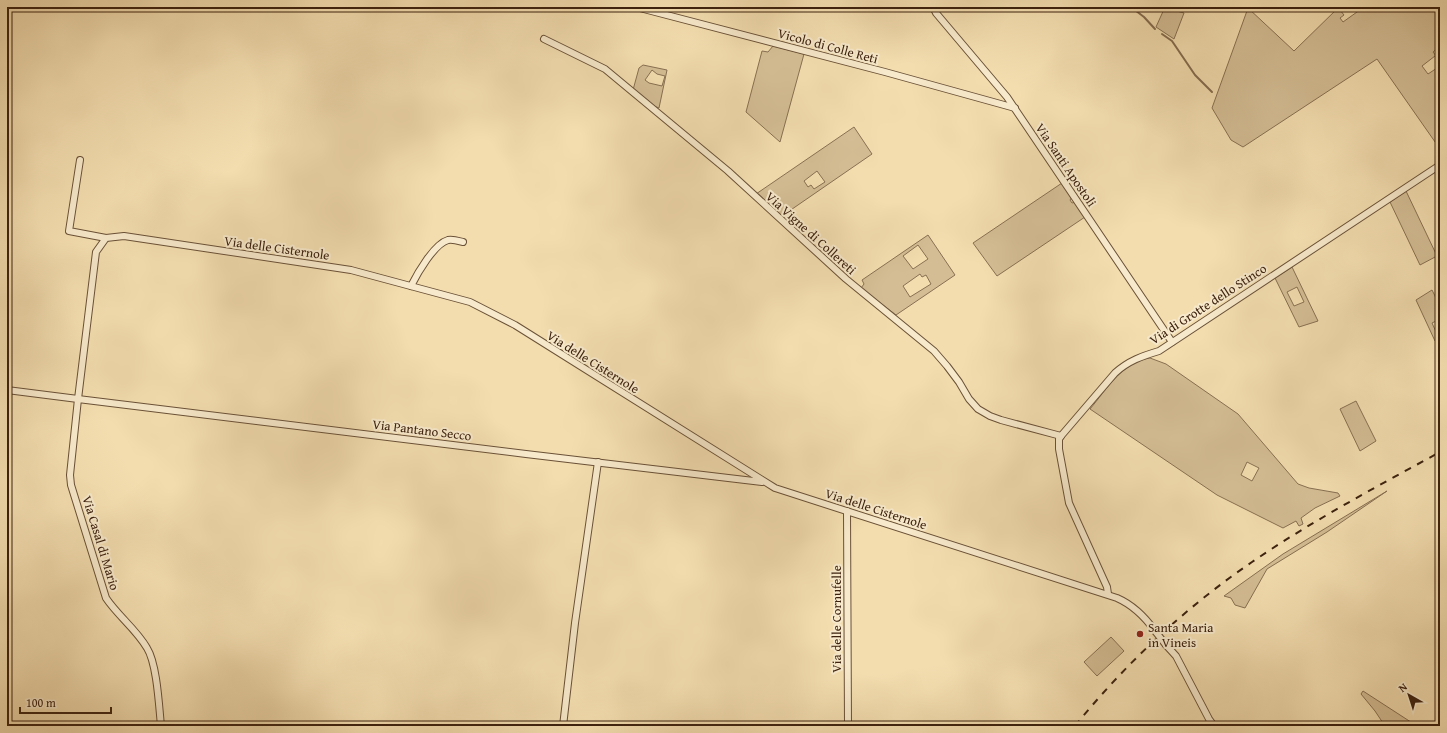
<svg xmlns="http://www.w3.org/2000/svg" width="1447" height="733" viewBox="0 0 1447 733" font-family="'Gentium Book Plus',serif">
	<rect width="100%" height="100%" fill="#f3ddaf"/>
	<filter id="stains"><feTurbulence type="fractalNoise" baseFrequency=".005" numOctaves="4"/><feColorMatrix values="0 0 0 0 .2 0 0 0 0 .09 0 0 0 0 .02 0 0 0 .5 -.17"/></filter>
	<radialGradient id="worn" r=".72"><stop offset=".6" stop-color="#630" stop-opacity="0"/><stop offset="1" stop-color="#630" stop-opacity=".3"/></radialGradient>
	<!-- green -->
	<g fill="#d4bd94" stroke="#887052" fill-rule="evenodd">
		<polygon points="1165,7 1174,7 1173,10 1184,13 1174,39 1156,27"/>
		<polygon points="1339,7 1344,7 1340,10 1344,15 1340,18 1343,22 1364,7 1440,7 1440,46 1433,52 1440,61 1440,63 1435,56 1422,66 1428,74 1440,66 1440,149 1377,59 1243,147 1231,140 1212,108 1248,8 1294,51"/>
		<polygon points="773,46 804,54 780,142 746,112 762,51 768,52"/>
		<path d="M643,65L667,70L659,108L654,106L633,90L639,68ZM652,70L657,74L665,76L662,86L649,83L645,80Z"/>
		<path d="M854,127L872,154L782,216L756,194ZM817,171L825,182L814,189L811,185L808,187L804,181Z"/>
		<polygon points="1062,183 1072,197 1070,200 1072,203 1076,202 1085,217 997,276 973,243"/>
		<polygon points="1406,191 1437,256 1420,265 1390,202"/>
		<path d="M928,235L955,275L896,315L861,288L864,284L862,280ZM918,245L928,259L913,269L903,256ZM920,274L922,277L926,275L931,284L910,297L903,286Z"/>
		<path d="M1292,267L1318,321L1299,327L1275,278ZM1297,287L1304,302L1294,306L1287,292Z"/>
		<polygon points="1432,290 1440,306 1440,319 1432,323 1437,334 1440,333 1440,339 1435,341 1416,300"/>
		<path d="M1150,358L1166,364L1238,414L1298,484L1309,488L1338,493L1340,496L1315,508L1301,518L1303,524L1299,526L1296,521L1283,528L1217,495L1090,409C1107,389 1122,362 1150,358ZM1247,462L1259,468L1252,481L1241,475Z"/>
		<polygon points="1356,401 1376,441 1360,451 1340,409"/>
		<polygon points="1387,491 1327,532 1267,569 1245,608 1235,605 1231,598 1224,596 1283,554"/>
		<polygon points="1111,637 1124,651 1097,676 1084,662"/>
		<polygon points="1363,691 1417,726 1385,726 1375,711 1361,694"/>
	</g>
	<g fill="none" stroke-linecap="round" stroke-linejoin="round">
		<!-- stream -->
		<g stroke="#856c4f" stroke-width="2">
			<polyline points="1131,7 1144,17 1155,29"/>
			<polyline points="1162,34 1172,41 1195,75 1212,92"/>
		</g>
		<defs>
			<g id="minor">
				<polyline points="636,7 885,72 1015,108"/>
				<polyline points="933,7 936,13 1007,97 1172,342"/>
				<polyline points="544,39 605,69 728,171 846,279 934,351 947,366 959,382 969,399 978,409 990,416 1001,420 1061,436"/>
				<polyline points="80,160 69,231 106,238"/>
				<path d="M411,286C417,274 434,244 448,240C453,239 459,241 463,242"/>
				<path d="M7,390L78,399L96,252L106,238L124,236L351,270L470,302L515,325L775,488L1117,598C1133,605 1145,617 1155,631"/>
				<polyline points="847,511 848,726"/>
				<path d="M1108,594L1107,587L1069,503L1059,449V439L1061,436L1115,373C1128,361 1142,356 1159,351L1440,165"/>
				<polyline points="1166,645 1176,656 1209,719 1214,726"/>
				<path d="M161,726C159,706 157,664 147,648C136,629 118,616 106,598L71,485L70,475L78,399L526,454L762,482"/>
				<polyline points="563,726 575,623 598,462"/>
			</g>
		</defs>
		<!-- minor casing -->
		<use href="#minor" stroke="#6a5137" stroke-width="8"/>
		<!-- minor -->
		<use href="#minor" stroke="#f7e9cb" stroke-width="6"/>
		<!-- rail -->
		<path stroke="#3d220f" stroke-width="2" stroke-dasharray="7 7" stroke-linecap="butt" d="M1075,726C1125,664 1186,607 1252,562C1312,521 1376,487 1440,452"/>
		<defs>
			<polyline id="minor-bridge" points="1155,631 1166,645"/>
		</defs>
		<!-- minor-bridge casing -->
		<use href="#minor-bridge" stroke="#6a5137" stroke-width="8" stroke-linecap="butt"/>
		<!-- minor-bridge -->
		<use href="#minor-bridge" stroke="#f7e9cb" stroke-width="6"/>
	</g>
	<!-- markers -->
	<circle fill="#8f2418" stroke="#f7e9cb" stroke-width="1.5" cx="1140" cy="634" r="4"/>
	<g text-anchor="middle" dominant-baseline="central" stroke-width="4" stroke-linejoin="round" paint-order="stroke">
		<!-- street labels -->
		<g font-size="13" fill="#3d220f" stroke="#f7e9cb">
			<text transform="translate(828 46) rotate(15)">Vicolo di Colle Reti</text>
			<text transform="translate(1066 165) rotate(56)">Via Santi Apostoli</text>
			<text transform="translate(811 233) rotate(42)">Via Vigne di Collereti</text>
			<text transform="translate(277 248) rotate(8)">Via delle Cisternole</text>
			<text transform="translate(1208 304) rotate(-33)">Via di Grotte dello Stinco</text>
			<text transform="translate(593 362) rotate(32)">Via delle Cisternole</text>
			<text transform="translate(422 430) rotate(7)">Via Pantano Secco</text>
			<text transform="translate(876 509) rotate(18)">Via delle Cisternole</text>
			<text transform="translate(101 543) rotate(73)">Via Casal di Mario</text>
			<text transform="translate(836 619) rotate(-90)">Via delle Cornufelle</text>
		</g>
		<!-- poi labels -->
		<g font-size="13" fill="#3d220f" stroke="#f7e9cb" text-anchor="start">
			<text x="1148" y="627">Santa Maria<tspan x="1148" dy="15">in Vineis</tspan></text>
		</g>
	</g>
	<!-- margin -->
	<rect width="1447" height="733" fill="none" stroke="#f3ddaf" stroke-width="24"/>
	<rect x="8" y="8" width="1431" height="717" fill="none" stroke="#3d220f" stroke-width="2"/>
	<rect x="12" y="12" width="1423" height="709" fill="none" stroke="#3d220f"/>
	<!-- north arrow -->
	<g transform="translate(1409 695) rotate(321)" stroke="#f7e9cb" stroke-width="3" paint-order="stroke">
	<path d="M0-3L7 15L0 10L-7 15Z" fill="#3d220f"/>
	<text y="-6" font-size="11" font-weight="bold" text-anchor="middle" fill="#3d220f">N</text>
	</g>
	<!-- scale -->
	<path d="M20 707v6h91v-6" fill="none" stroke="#3d220f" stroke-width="2"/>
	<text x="26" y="707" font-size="12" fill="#3d220f" stroke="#f7e9cb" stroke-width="3" paint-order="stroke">100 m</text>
	<rect width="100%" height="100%" filter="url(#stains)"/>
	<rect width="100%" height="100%" fill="url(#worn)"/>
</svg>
